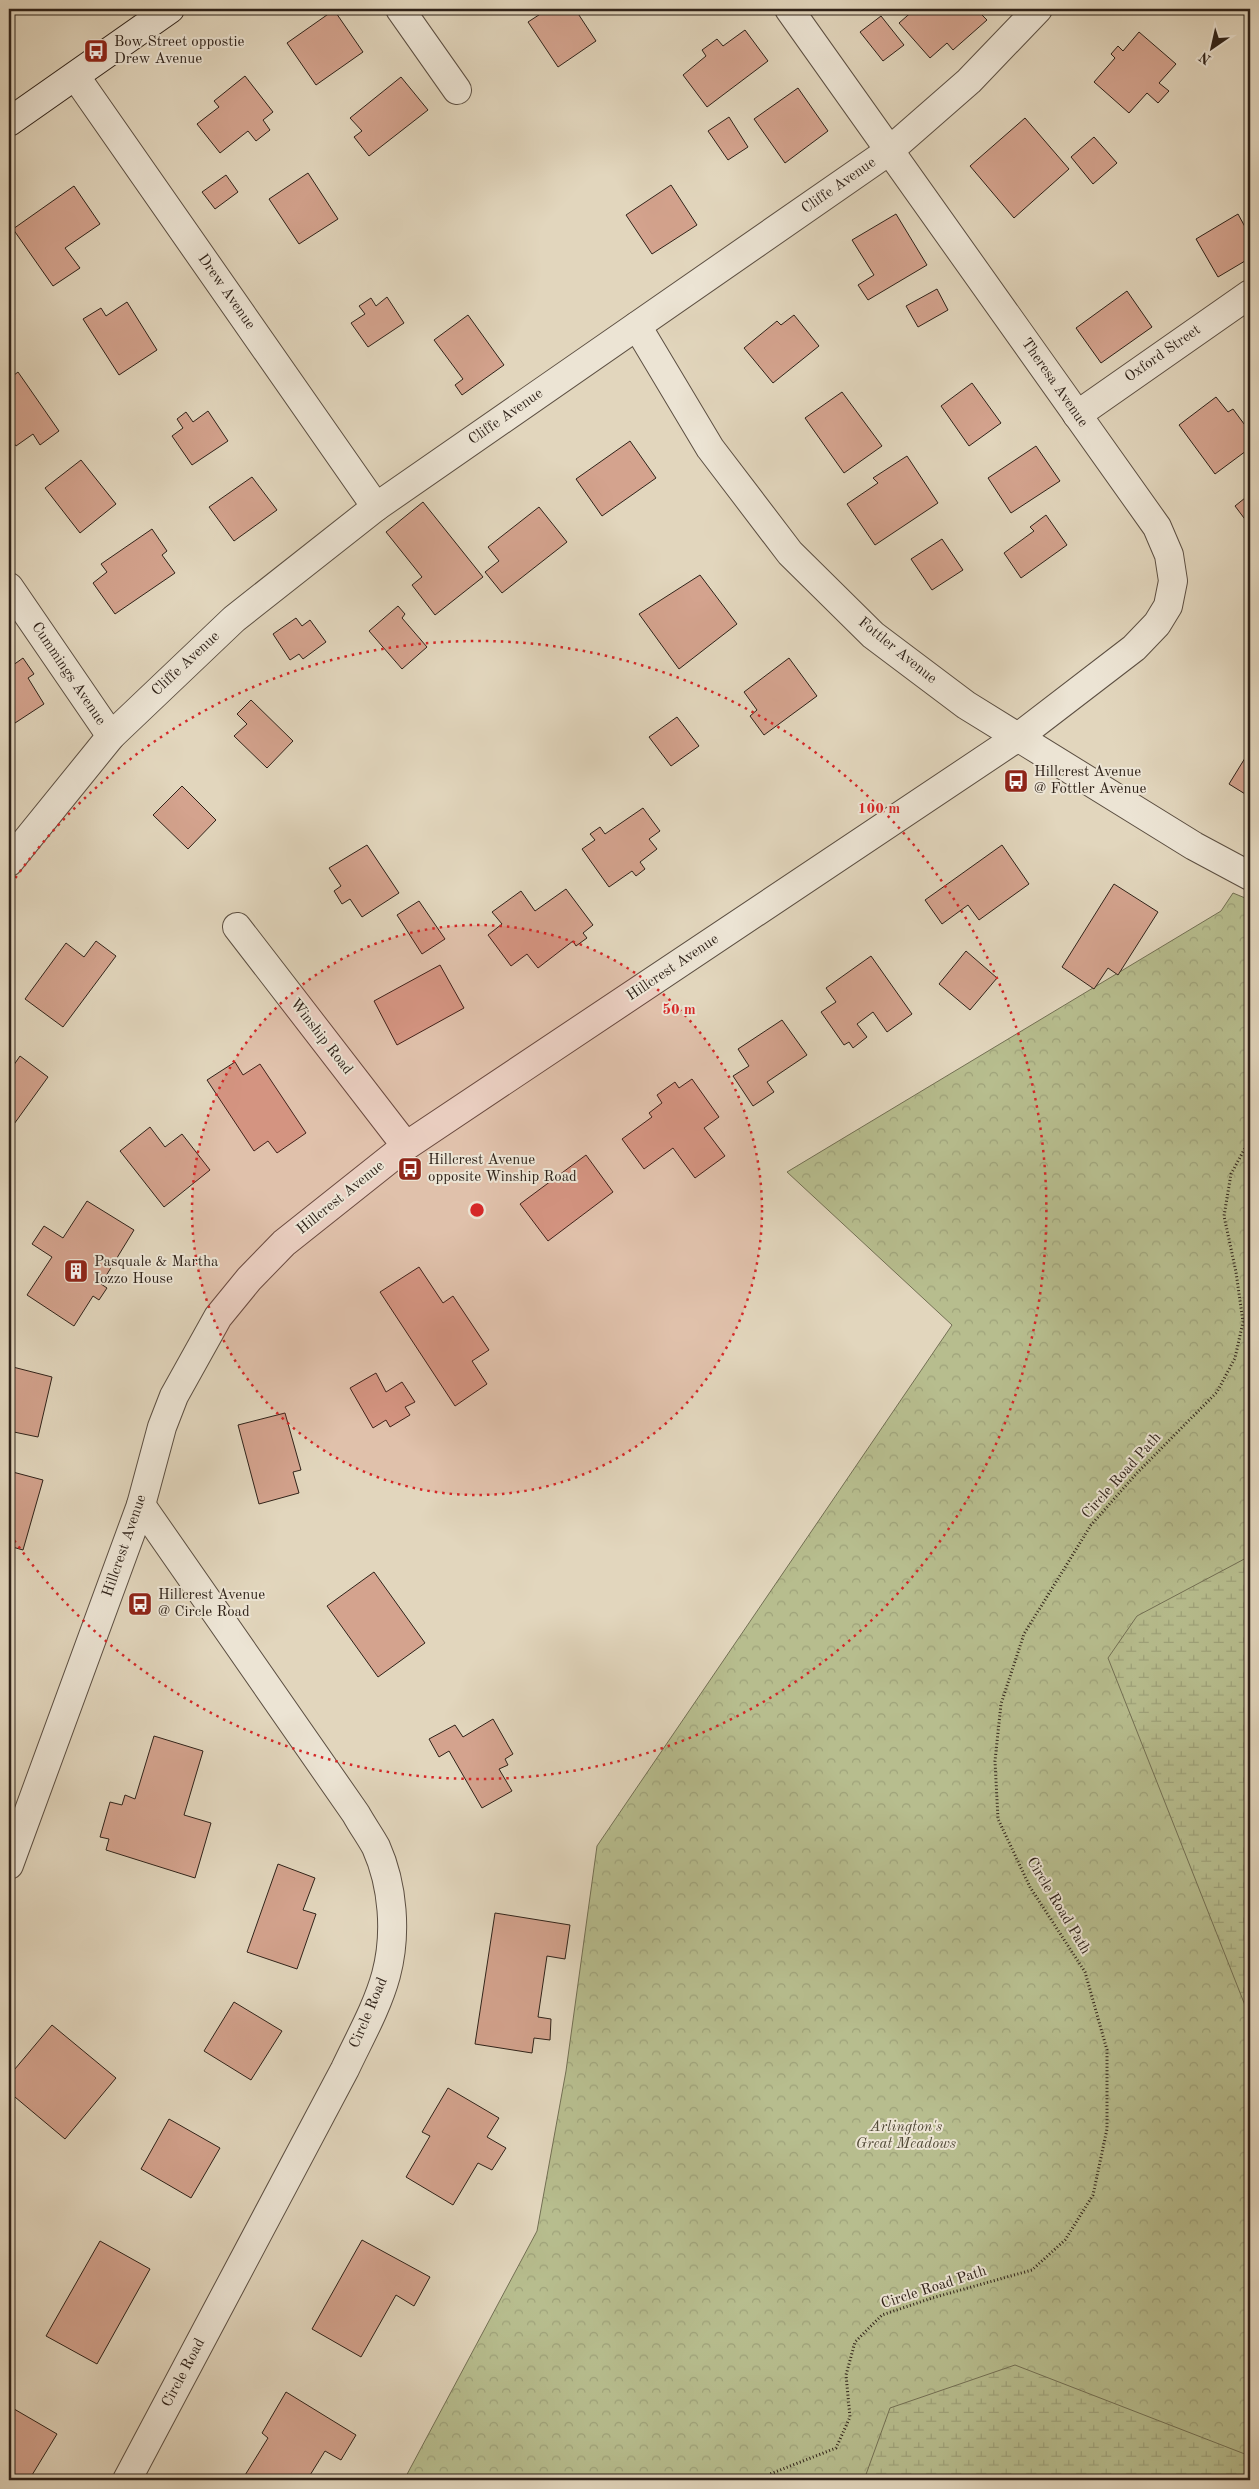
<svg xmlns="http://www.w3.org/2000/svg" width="1259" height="2489" viewBox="0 0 1259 2489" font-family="'Old Standard TT',serif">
	<defs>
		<pattern id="forest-crowns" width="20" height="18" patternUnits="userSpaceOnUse" patternTransform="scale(1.25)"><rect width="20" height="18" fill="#b7bd8e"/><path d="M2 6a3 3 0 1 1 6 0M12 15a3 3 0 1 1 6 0" fill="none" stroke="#9ea27a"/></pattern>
		<pattern id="wetland-marsh" width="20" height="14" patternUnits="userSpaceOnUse" patternTransform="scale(1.25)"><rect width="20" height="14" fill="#b7bd8e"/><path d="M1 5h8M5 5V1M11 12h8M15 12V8" fill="none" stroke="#9ea27a"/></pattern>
	</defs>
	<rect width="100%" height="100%" fill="#e2d6bd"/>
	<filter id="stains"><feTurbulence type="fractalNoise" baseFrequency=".004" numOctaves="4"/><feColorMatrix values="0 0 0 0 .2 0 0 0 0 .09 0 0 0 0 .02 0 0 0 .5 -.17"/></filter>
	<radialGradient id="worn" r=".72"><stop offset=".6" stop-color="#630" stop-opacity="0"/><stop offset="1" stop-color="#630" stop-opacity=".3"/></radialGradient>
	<!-- forest -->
	<polygon fill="url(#forest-crowns)" stroke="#737054" points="1233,893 1250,900 1250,2480 404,2480 537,2231 566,2071 597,1846 952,1325 787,1172 1221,911"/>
	<!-- wetland -->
	<g fill="url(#wetland-marsh)" stroke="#737054">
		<polygon points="1250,1556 1250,2018 1108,1658 1137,1616"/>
		<polygon points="1015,2365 1250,2456 1250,2480 864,2480 890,2408"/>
	</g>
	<!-- building -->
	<g fill="#d4a38e" stroke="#2f2219">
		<polygon points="548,9 575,9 596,41 558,67 528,22"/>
		<polygon points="915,9 985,9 980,13 987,20 953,50 947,43 930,58 899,23"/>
		<polygon points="334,10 363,52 316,85 287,43"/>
		<polygon points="881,16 904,45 883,61 860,32"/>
		<polygon points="745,30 768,61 707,107 683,75 706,56 702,50 717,39 723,46"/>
		<polygon points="1139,32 1176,64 1159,83 1169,91 1158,103 1147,93 1129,113 1094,82 1115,58 1111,54 1118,46 1123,51"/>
		<polygon points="245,76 273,112 263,120 270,130 256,141 248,131 220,153 197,124 219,107 214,101"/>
		<polygon points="401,77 428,110 369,156 354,137 362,131 350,118"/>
		<polygon points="798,88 828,131 785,163 754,119"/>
		<polygon points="729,117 748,147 728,160 708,131"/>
		<polygon points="1025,118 1069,169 1014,218 970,166"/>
		<polygon points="1094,137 1117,163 1093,184 1071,157"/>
		<polygon points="308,173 338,219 299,244 269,199"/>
		<polygon points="226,175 238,192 215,209 202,192"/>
		<polygon points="671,185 697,225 652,254 626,215"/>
		<polygon points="74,186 100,224 65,248 80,268 53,286 13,229"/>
		<polygon points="896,214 927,265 868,300 858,285 874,275 852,240"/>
		<polygon points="1238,214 1250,236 1250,258 1218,277 1196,239"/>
		<polygon points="937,289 948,310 918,327 906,306"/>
		<polygon points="1127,291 1152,327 1101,363 1076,328"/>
		<polygon points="387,297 404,323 368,347 351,323 365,314 359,306 371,298 376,306"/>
		<polygon points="127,302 157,350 119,375 83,319 101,308 106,316"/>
		<polygon points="468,315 504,365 462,395 455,385 463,379 434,340"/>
		<polygon points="794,315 819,346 773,383 744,348 777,321 781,325"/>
		<polygon points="18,372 59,431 40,445 33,434 16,446 9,436 9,379"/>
		<polygon points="972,383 1001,423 969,446 941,406"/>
		<polygon points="842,392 882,446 844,473 805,418"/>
		<polygon points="1216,397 1228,412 1233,409 1250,432 1250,448 1215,474 1179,425"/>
		<polygon points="208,411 228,441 192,465 172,436 183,428 177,419 186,412 193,422"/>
		<polygon points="630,441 656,478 602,516 576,479"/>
		<polygon points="1036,446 1060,481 1011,513 988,478"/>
		<polygon points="907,456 938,503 875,545 847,504 878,483 873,478"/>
		<polygon points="81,460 116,504 80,533 45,488"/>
		<polygon points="252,477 277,510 234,541 209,507"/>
		<polygon points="1250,494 1250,526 1235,506"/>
		<polygon points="423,502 483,577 435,615 412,585 422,577 386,532"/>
		<polygon points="539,507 567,542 502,593 485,572 499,561 488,547"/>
		<polygon points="1046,515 1067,545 1021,578 1004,553 1034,531 1030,527"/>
		<polygon points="152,529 167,551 162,555 175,573 115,614 93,583 107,572 101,564"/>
		<polygon points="942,539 963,570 932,590 911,559"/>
		<polygon points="700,575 737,624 679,669 639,614"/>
		<polygon points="398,606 405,614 402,618 427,647 402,669 369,631"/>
		<polygon points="296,618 302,626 310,620 326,642 303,659 299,654 290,660 273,634"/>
		<polygon points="23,658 34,674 28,678 44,704 15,723 9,713 9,668"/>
		<polygon points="789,658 817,696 764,735 750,716 757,710 744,692"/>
		<polygon points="251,700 293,741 267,768 234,736 247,724 237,714"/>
		<polygon points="677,717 699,746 671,766 649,737"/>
		<polygon points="1250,750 1250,797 1229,784"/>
		<polygon points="182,786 216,820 188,849 153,815"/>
		<polygon points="643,808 660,831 649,839 657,849 640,862 645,869 636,876 632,871 609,887 582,849 595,840 590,834 600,827 605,834"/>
		<polygon points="367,845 399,893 362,917 350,899 342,904 334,891 341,886 329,868"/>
		<polygon points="1002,845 1029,884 979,920 968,905 942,924 925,900"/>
		<polygon points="1114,884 1158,912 1118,975 1108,968 1094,989 1062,967"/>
		<polygon points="566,889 593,925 583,933 587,938 576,946 573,941 538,968 527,954 511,966 488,935 502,924 492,912 521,891 535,911"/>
		<polygon points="419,901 445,939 422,954 397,915"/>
		<polygon points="96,941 116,956 63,1027 25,999 66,943 84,957"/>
		<polygon points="966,951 997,978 970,1010 939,984"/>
		<polygon points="871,956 912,1014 887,1032 873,1012 857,1024 867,1037 853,1048 849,1042 844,1045 821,1012 836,1002 826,988"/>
		<polygon points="440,965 464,1008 397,1045 374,1001"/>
		<polygon points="782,1020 807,1055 767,1082 774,1092 753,1106 733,1076 749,1066 738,1049"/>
		<polygon points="20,1056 48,1077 9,1131 9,1072"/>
		<polygon points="235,1062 243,1075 260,1064 306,1133 277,1153 268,1141 254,1151 207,1080"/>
		<polygon points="692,1079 719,1117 704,1128 725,1156 695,1178 673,1148 644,1169 622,1139 652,1117 649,1113 662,1103 657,1095 675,1082 679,1088"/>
		<polygon points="150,1127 165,1147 182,1134 210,1170 164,1207 120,1151"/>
		<polygon points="586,1155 613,1192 548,1241 520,1204"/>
		<polygon points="87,1201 134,1230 101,1284 107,1288 99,1300 93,1296 74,1326 27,1295 52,1257 32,1244 44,1226 63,1238"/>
		<polygon points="419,1267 443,1303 453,1296 489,1350 472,1361 487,1384 455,1406 380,1292"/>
		<polygon points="9,1366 52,1377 38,1437 9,1431"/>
		<polygon points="376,1373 386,1392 402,1382 415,1402 405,1407 410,1415 390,1427 386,1420 373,1428 350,1388"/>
		<polygon points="285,1413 301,1470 293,1472 299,1493 259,1504 238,1425"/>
		<polygon points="9,1471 43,1480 23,1550 9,1546"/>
		<polygon points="374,1572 425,1643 378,1677 327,1606"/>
		<polygon points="493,1719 513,1754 505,1759 508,1765 499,1769 512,1791 482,1808 449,1751 439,1757 429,1739 455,1725 463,1737"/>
		<polygon points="154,1736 203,1751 184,1815 211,1823 195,1878 106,1850 109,1839 100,1837 110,1802 122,1805 125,1795 135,1799"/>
		<polygon points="278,1864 315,1878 303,1910 316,1914 297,1969 247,1952"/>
		<polygon points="495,1913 570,1925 565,1959 547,1956 538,2017 551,2019 550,2040 534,2038 532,2053 475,2044"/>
		<polygon points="234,2002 282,2031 251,2080 204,2051"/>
		<polygon points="52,2025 116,2078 65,2139 9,2092 9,2076"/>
		<polygon points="448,2088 499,2118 487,2137 506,2148 492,2170 478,2163 453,2205 406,2177 430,2136 422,2132"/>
		<polygon points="169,2119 220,2148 191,2198 141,2169"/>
		<polygon points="362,2240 430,2277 414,2306 396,2295 361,2357 312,2329"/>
		<polygon points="100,2241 150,2269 97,2364 46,2336"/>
		<polygon points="286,2392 356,2435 341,2460 325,2451 307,2480 242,2480 268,2438 262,2433"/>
		<polygon points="9,2406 57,2434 29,2480 9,2480"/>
	</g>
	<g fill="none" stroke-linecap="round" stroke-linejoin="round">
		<defs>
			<g id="street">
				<polyline points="400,9 457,90"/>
				<polyline points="76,77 376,507"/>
				<polyline points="637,326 710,448 790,553 873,635 966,705 1194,846 1250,876"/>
				<polyline points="1077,415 1250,294"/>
				<polyline points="9,587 111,736"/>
				<polyline points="9,862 111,736 234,619 376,507 889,151 969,81 1038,9"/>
				<polyline points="237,927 406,1146"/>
				<polyline points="9,1865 141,1505 162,1427 174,1396 218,1317 249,1279 284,1243 406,1146 1018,737 1134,648 1157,624 1168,606 1173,581 1169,555 1157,527 789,9"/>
				<path d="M127,2480L345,2069C359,2039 377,2008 386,1975C397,1934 393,1885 376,1847C370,1836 362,1825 356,1814L141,1505"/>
			</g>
			<polyline id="secondary" points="9,122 170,9"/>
		</defs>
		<!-- street casing -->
		<use href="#street" stroke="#5c4f42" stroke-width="30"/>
		<!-- secondary casing -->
		<use href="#secondary" stroke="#2f2219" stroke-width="30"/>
		<!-- path -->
		<polyline stroke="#2f2219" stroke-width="3" stroke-dasharray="1 2.5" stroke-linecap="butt" points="762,2480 770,2474 836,2448 850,2417 846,2375 855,2342 882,2315 932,2298 1032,2270 1065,2240 1093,2195 1107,2129 1107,2050 1085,1972 1030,1887 998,1819 995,1761 1001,1704 1024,1634 1091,1525 1137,1473 1217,1392 1235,1358 1243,1322 1236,1272 1224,1216 1231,1174 1250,1139"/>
		<!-- street -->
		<use href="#street" stroke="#ece4d4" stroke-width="28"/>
		<!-- secondary -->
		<use href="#secondary" stroke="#ece4d4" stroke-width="28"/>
	</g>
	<!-- distance rings -->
	<circle cx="477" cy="1210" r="285" fill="#d62828" fill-opacity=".12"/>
	<g fill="none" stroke="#d62828" stroke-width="2.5" stroke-dasharray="2.5 5">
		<circle cx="477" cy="1210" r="285"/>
		<path d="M11 884A569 569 0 1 1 11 1536"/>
	</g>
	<!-- icons -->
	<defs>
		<symbol id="bus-square" viewBox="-11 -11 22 22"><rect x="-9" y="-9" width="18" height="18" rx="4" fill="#8f2418" stroke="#ece4d4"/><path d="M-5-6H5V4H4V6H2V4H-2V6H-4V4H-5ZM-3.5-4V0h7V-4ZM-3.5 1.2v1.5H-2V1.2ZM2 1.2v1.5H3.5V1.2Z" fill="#fff"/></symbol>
		<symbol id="building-square" viewBox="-11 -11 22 22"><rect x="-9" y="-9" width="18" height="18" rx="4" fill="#8f2418" stroke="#ece4d4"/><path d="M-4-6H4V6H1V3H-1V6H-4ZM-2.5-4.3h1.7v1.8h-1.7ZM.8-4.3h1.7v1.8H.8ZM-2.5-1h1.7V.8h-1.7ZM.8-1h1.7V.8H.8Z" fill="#fff"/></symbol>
	</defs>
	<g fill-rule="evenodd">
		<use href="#bus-square" x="82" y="37" width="28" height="28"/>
		<use href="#bus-square" x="1002" y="767" width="28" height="28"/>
		<use href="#bus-square" x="396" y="1155" width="28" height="28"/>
		<use href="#building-square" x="62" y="1257" width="28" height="28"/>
		<use href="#bus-square" x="126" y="1590" width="28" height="28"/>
	</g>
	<g text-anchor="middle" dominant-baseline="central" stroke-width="4" stroke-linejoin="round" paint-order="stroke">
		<!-- poi labels -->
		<g font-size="15" fill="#2f2219" stroke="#ece4d4" text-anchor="start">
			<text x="114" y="42">Bow Street oppostie<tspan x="114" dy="17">Drew Avenue</tspan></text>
			<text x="1034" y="772">Hillcrest Avenue<tspan x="1034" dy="17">@ Fottler Avenue</tspan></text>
			<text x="428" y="1160">Hillcrest Avenue<tspan x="428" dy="17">opposite Winship Road</tspan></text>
			<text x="94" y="1262">Pasquale &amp; Martha<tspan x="94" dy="17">Iozzo House</tspan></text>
			<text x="158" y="1595">Hillcrest Avenue<tspan x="158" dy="17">@ Circle Road</tspan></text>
		</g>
		<!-- street labels -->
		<g font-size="15" fill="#2f2219" stroke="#ece4d4">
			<text transform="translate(839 186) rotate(-35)">Cliffe Avenue</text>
			<text transform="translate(226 292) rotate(55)">Drew Avenue</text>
			<text transform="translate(1163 354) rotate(-35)">Oxford Street</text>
			<text transform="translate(1054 383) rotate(55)">Theresa Avenue</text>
			<text transform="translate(506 417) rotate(-35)">Cliffe Avenue</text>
			<text transform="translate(897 651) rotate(39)">Fottler Avenue</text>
			<text transform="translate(186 664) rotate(-43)">Cliffe Avenue</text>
			<text transform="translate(68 674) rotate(56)">Cummings Avenue</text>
			<text transform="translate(673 968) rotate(-34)">Hillcrest Avenue</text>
			<text transform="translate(321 1037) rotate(52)">Winship Road</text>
			<text transform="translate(341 1198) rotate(-39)">Hillcrest Avenue</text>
			<text transform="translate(1122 1476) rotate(-48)">Circle Road Path</text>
			<text transform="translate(125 1546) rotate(-71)">Hillcrest Avenue</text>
			<text transform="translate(1058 1906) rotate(59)">Circle Road Path</text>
			<text transform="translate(369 2013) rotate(-67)">Circle Road</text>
			<text transform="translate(934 2288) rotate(-18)">Circle Road Path</text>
			<text transform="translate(184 2373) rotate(-62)">Circle Road</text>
		</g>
		<!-- park labels -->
		<g font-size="15" font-style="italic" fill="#514936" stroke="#ece4d4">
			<text x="906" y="2127">Arlington's<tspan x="906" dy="17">Great Meadows</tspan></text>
		</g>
	</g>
	<circle cx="477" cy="1210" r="8" fill="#d62828" stroke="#ece4d4" stroke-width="2.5"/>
	<g font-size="15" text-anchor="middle" font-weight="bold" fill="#d62828" stroke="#ece4d4" stroke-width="4" stroke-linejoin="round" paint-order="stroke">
		<text x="879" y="813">100 m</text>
		<text x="679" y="1014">50 m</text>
	</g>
	<!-- margin -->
	<rect width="1259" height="2489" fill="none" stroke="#e2d6bd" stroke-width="30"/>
	<rect x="10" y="10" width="1239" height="2469" fill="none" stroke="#2f2219" stroke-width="2.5"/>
	<rect x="15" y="15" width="1229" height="2459" fill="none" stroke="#2f2219"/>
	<!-- north arrow -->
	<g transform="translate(1212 48) rotate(214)" stroke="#ece4d4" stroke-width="4" paint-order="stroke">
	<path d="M0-4L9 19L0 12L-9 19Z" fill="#2f2219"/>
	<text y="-8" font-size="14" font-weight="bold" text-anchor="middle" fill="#2f2219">N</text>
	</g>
	<rect width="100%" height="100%" filter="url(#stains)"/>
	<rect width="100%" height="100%" fill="url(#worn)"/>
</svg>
